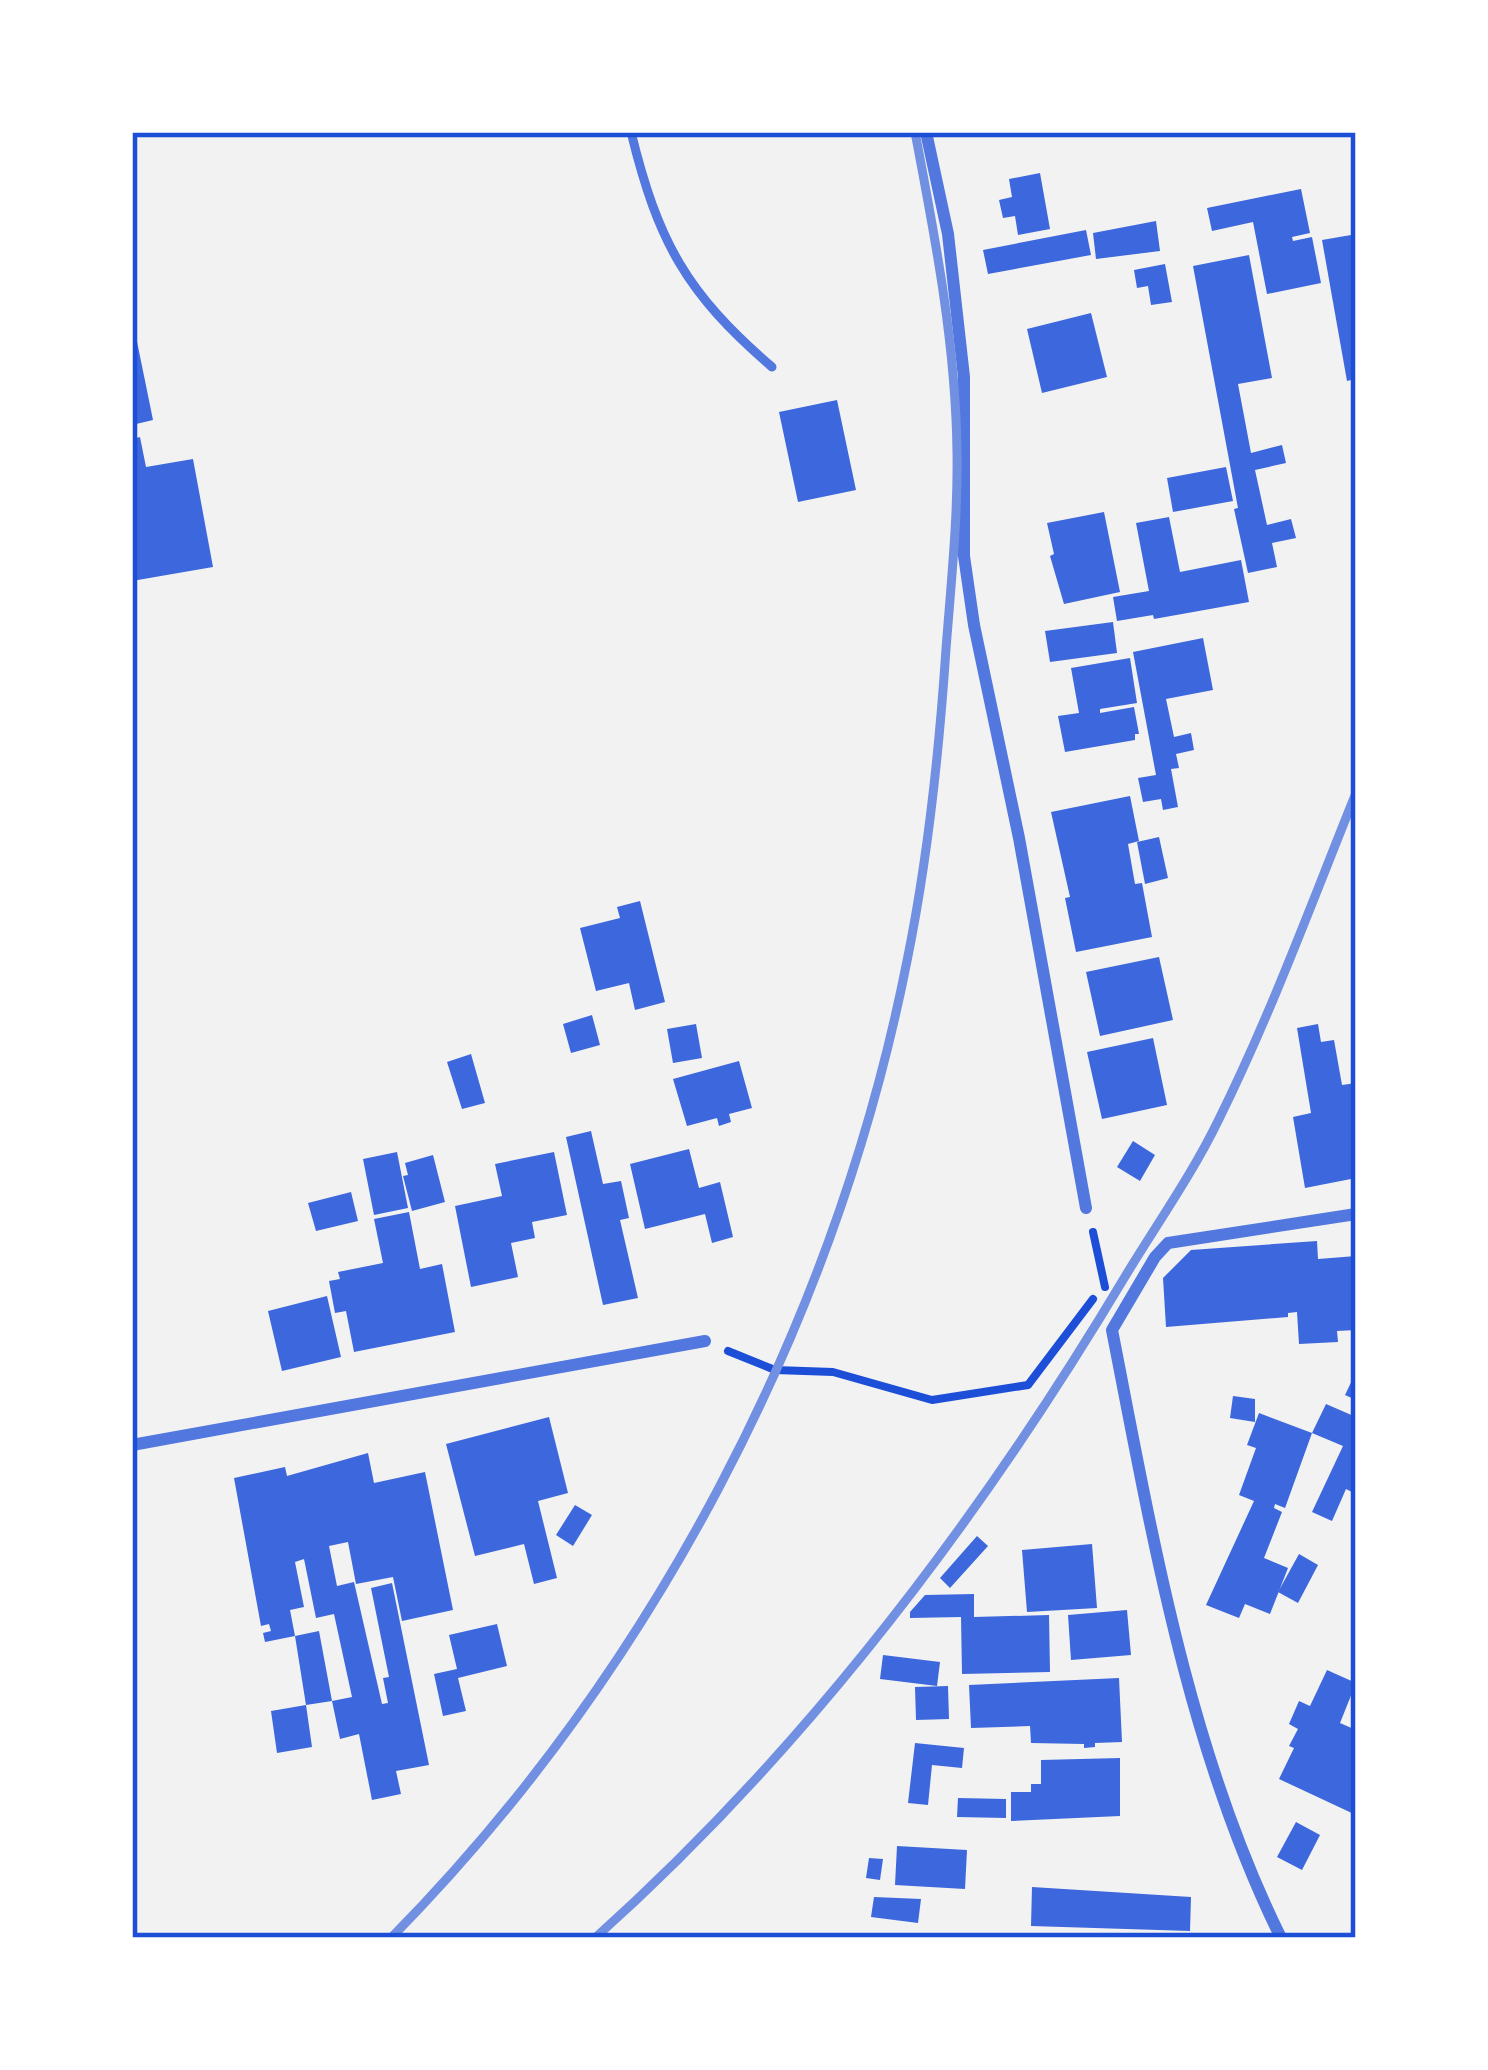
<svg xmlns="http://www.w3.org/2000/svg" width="1488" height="2070" viewBox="0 0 1488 2070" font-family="'Nunito Sans',sans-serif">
	<rect width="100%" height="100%" fill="#f2f2f2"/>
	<!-- building -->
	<g fill="#3d67dc">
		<polygon points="1040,173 1050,229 1018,235 1015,216 1003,218 999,200 1012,197 1009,179"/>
		<polygon points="1301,189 1310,233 1292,237 1293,241 1312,237 1321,283 1267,294 1253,222 1212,231 1207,208"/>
		<polygon points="1156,221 1160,251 1096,259 1093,233"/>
		<polygon points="1086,230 1091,255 988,274 983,250"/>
		<polygon points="1351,235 1356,262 1356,379 1347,381 1322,240"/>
		<polygon points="1249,255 1272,378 1238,384 1251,453 1282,445 1286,463 1255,470 1267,525 1291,519 1296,538 1272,543 1277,567 1248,573 1234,509 1238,508 1193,266"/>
		<polygon points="1165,264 1172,302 1151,305 1148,286 1137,288 1134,270"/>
		<polygon points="1091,313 1107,377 1042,393 1027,329"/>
		<polygon points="132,317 153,420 132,425"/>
		<polygon points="837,400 856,490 798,502 779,412"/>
		<polygon points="140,437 146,467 193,459 213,567 132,581 132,439"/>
		<polygon points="1226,467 1233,501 1173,512 1167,478"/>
		<polygon points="1104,512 1120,592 1064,604 1050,556 1054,554 1047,523"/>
		<polygon points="1169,517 1180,572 1241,560 1249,602 1154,619 1153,615 1117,621 1113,597 1149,591 1136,523"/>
		<polygon points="1113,622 1117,653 1050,662 1045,631"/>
		<polygon points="1203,638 1213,690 1166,699 1174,737 1191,733 1194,750 1176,754 1179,768 1171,769 1178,807 1163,810 1161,799 1143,802 1138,778 1156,775 1133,652"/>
		<polygon points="1130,658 1137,703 1100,709 1100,713 1134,707 1139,734 1135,734 1135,740 1065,752 1058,716 1079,713 1071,668"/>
		<polygon points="1130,796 1139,841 1128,844 1135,884 1142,883 1152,937 1076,952 1065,898 1070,897 1051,812"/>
		<polygon points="1159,837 1168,878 1145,884 1137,842"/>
		<polygon points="640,901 665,1002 635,1010 629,983 596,991 580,928 620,918 617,907"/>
		<polygon points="1159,957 1173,1020 1100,1036 1086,972"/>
		<polygon points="592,1015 600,1045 571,1053 563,1024"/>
		<polygon points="696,1024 702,1058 673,1063 667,1029"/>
		<polygon points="1318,1024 1321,1042 1334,1040 1342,1085 1356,1083 1356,1178 1305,1188 1293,1117 1311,1113 1297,1028"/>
		<polygon points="1153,1038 1167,1105 1102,1119 1087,1052"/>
		<polygon points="471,1054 485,1103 462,1109 447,1062"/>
		<polygon points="739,1061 752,1108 729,1114 731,1122 719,1126 717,1118 687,1126 673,1079"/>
		<polygon points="591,1131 603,1184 621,1181 629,1218 620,1220 638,1298 603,1305 566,1137"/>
		<polygon points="1133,1141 1155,1155 1140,1181 1117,1167"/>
		<polygon points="689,1149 699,1188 720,1182 733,1237 712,1243 705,1214 645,1229 630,1164"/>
		<polygon points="397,1152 408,1208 374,1215 363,1159"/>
		<polygon points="554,1152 567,1215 532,1222 535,1238 511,1243 518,1277 471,1287 455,1206 502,1196 495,1164"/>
		<polygon points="433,1155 445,1202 412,1211 403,1176 408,1175 405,1163"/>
		<polygon points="351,1192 358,1221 316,1231 308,1203"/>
		<polygon points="409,1212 420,1269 442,1264 455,1332 354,1352 346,1311 335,1313 329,1281 340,1279 338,1272 383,1263 374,1219"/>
		<polygon points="1317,1241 1318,1259 1356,1256 1356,1330 1337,1331 1338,1342 1299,1344 1297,1312 1288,1313 1288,1317 1166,1327 1163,1278 1191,1250"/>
		<polygon points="327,1296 341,1357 282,1371 268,1311"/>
		<polygon points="1356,1372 1356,1400 1345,1395"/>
		<polygon points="1233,1396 1255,1399 1255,1422 1230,1418"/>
		<polygon points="1326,1404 1356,1417 1356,1494 1346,1489 1332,1521 1312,1512 1343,1446 1312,1433"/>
		<polygon points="1259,1413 1312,1433 1285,1508 1275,1504 1274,1508 1282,1512 1264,1558 1288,1568 1270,1614 1245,1604 1239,1618 1206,1605 1254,1501 1239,1495 1256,1448 1247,1445"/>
		<polygon points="549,1417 568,1493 538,1501 557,1578 534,1584 524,1544 475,1556 446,1444"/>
		<polygon points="368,1453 374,1483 425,1472 453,1610 402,1621 393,1577 356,1584 348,1542 329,1546 337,1586 354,1582 382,1704 388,1703 383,1678 389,1677 371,1588 392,1583 429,1765 396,1771 401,1794 372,1800 359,1734 340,1739 332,1701 352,1697 334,1614 316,1618 304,1559 295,1562 304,1607 290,1610 295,1636 319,1631 332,1701 306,1705 295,1636 265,1642 263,1633 271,1631 269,1624 261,1626 234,1478 285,1467 287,1476"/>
		<polygon points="575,1505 592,1515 573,1546 556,1535"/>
		<polygon points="977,1536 988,1546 950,1588 940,1578"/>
		<polygon points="1092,1544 1097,1608 1027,1612 1022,1550"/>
		<polygon points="1299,1554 1318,1565 1298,1603 1278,1592"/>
		<polygon points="974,1594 974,1617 1049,1615 1050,1672 962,1674 961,1617 910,1618 910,1612 925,1595"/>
		<polygon points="1127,1610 1131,1655 1071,1660 1068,1615"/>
		<polygon points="497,1624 507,1666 458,1678 466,1711 443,1716 434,1674 457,1669 449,1635"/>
		<polygon points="883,1655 940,1662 937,1686 880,1679"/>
		<polygon points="1327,1670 1356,1683 1340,1723 1356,1730 1356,1815 1279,1779 1294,1748 1289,1746 1298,1729 1289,1724 1299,1701 1310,1706"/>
		<polygon points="1119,1678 1122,1742 1095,1743 1095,1747 1084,1748 1084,1744 1031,1743 1030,1726 971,1728 969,1685"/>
		<polygon points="948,1686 949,1719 916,1720 915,1687"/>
		<polygon points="306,1705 312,1747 277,1753 271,1711"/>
		<polygon points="915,1743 964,1748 962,1768 932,1765 928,1805 908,1803"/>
		<polygon points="1120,1758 1120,1816 1011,1821 1011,1792 1031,1792 1031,1784 1041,1784 1041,1760"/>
		<polygon points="958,1798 1006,1799 1006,1818 957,1817"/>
		<polygon points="1296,1822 1320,1835 1302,1870 1277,1857"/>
		<polygon points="897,1846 967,1850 965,1889 895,1885"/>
		<polygon points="869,1858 883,1859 880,1880 866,1878"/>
		<polygon points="1032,1887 1191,1897 1190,1931 1031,1926"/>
		<polygon points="874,1897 921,1899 918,1923 871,1917"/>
	</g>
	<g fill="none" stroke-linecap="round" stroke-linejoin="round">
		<!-- path -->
		<g stroke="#1d4ed8" stroke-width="8">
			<polyline points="1093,1232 1105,1287"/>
			<polyline points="728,1351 775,1370 833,1372 932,1400 1028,1385 1093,1299"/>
		</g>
		<!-- service -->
		<path stroke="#5277de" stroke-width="9" d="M631,132C658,242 686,293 772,367"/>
		<!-- minor -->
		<g stroke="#5277de" stroke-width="12">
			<polyline points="926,132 948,234 964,377 964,556 974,625 1019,838 1086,1208"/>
			<polyline points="132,1445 705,1341"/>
			<path d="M1281,1938C1188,1750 1152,1534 1112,1330L1155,1257L1168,1243L1356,1214"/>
		</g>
		<!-- rail -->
		<g stroke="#7290e2" stroke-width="9">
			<path d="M391,1938C651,1674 835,1324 907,961C928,858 939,754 946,649C951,584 958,518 957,453C956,345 935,237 915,132"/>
			<path d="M595,1938C807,1748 981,1518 1126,1275C1157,1224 1193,1173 1219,1119C1271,1014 1312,902 1356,793"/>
		</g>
	</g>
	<!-- border -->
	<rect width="1488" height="2070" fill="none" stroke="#ffffff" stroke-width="270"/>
	<rect x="135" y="135" width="1218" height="1800" fill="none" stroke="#1d4ed8" stroke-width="4.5"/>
</svg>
